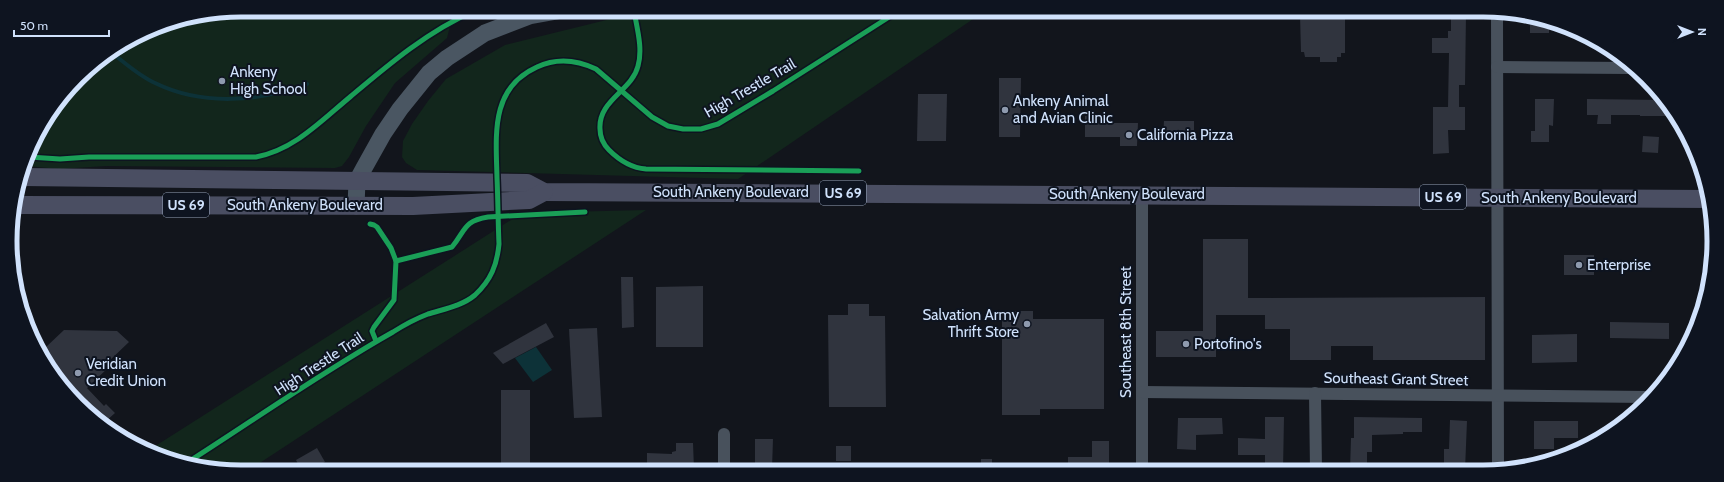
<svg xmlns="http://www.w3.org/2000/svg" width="1724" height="482" viewBox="0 0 1724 482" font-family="Cabin,sans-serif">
	<rect width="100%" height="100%" fill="#12151c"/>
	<!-- green -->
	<g fill="#12261c">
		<polygon points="241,10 444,11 448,21 400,54 317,122 285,145 274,151 262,154 249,155 89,155 63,157 29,155 34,139 89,67 153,27"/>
		<polygon points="643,11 982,13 738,179 417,170 406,163 402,157 403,141 412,124 428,101 446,79 505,45"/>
		<polygon points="450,26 447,38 395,83 366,126 349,157 342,166 335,168 106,166 59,169 27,166 28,160 58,162 89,160 254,160 273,156 290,148 410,51"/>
		<polygon points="646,210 252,468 196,468 149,450 522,213"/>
	</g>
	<!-- water -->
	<polygon fill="#0d3238" points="536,347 552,370 533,382 515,358"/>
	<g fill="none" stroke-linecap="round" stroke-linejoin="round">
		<!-- stream -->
		<path stroke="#0d3238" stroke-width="4" d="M112,53C125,63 139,76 155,83C202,106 259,102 307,84"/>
	</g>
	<!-- building -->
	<g fill="#30343e">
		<polygon points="1303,14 1342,14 1342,15 1345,15 1345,53 1341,53 1341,57 1337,57 1337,62 1320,62 1320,57 1305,57 1304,52 1301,52 1300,15 1303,15"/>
		<polygon points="1451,14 1466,14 1465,85 1459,85 1459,107 1465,107 1465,130 1448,130 1449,153 1433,154 1433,107 1448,107 1449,53 1432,53 1432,38 1448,38 1448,31 1451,31"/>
		<polygon points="1530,15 1549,23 1549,33 1530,33"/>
		<polygon points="999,78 1021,78 1020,137 999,137"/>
		<polygon points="918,94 947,94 946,141 917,141"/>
		<polygon points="1535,99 1554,99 1553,126 1549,125 1549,142 1531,142 1531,131 1535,131"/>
		<polygon points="1587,99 1663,100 1676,116 1640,116 1640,115 1611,115 1611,124 1597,124 1598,115 1587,115"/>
		<polygon points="1085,116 1108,116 1108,123 1138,123 1137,146 1120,146 1120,137 1085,137"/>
		<polygon points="1164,121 1194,121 1194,140 1163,140"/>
		<polygon points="1643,136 1659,137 1658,153 1642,152"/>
		<polygon points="1203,239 1248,239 1248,298 1485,297 1485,360 1373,360 1373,346 1331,346 1331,360 1290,360 1290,329 1265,329 1265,315 1216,315 1216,357 1156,357 1156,331 1203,331"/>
		<rect x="1564" y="255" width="30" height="20"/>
		<polygon points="621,277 633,277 634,327 622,328"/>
		<polygon points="703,286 703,347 656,347 656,287"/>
		<polygon points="848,304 869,304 869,316 885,316 886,407 829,407 828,315 848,315"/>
		<polygon points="1002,311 1033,311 1033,319 1104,319 1104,409 1040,409 1040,415 1002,415"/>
		<polygon points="1610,322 1669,323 1669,339 1610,338"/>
		<polygon points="546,323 554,337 503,364 493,353"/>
		<polygon points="597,328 602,417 574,418 569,329"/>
		<polygon points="64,330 117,331 129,342 108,362 111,365 87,388 104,406 106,404 115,413 105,422 98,414 96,415 58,382 40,348 46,347"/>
		<polygon points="1577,334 1577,362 1532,363 1532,335"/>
		<rect x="501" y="390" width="29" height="78"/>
		<polygon points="1265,417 1284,417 1283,470 1265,470 1265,455 1238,455 1238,438 1265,439"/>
		<polygon points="1354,417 1422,418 1422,432 1403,432 1403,434 1372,435 1372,452 1367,452 1367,470 1350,470 1351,438 1354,438"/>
		<polygon points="1178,418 1222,418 1223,434 1196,435 1196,450 1177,449"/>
		<polygon points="1450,420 1467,421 1465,470 1444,470 1444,449 1449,449"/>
		<polygon points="1534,421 1578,421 1578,438 1554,438 1554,449 1534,449"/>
		<polygon points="755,439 773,439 772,469 755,469"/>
		<polygon points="1092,441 1109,441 1109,469 1068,469 1068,457 1092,457"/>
		<polygon points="676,443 693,443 694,469 647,468 647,453 672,454 672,452 676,451"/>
		<rect x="836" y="446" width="15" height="15"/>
		<polygon points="317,448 325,462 314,468 300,468 296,460"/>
		<rect x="981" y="459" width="11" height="10"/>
	</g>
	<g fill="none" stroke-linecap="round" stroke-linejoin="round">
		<!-- street -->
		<g stroke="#48515c" stroke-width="12">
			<polyline points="1497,14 1498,470"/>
			<polyline points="1497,67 1630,68"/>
			<polyline points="1142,195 1142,469"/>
			<polyline points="1142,392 1649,397"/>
			<polyline points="1315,393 1316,470"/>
			<polyline points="724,469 724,434"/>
		</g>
		<!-- secondary -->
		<polyline stroke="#4a5662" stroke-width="17" points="356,206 357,181 364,168 383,134 400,109 429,73 447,58 485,33 529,16 557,11"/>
		<!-- primary -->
		<g stroke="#4a4e62" stroke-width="18">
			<polyline points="23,177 527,183 544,192 1710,199"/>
			<polyline points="16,205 413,206 529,200 544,192"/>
		</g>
		<defs>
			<g id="cycleway">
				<path d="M634,11C637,28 643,49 638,66C632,91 598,100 600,129C600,137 604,145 609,150C620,161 632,168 646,169L859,171"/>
				<path d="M29,157L60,159L89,157H256C294,150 321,121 350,97C388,65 428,31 474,11"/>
				<polyline points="370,224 374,225 377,227 391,248 396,261 394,300 374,327 372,331 376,341"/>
				<path d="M396,261L452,247C466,230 463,221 488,217L585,212"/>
				<path d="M185,464C254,420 322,372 393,332C404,325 415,319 428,314C444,309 462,306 475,295C491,280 497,265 499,244C498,222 498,200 497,178C496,135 490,88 537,67C556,58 577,60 596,69L652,117L668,126L683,129H701L718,124L773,91L897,12"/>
			</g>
		</defs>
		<!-- cycleway casing -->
		<use href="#cycleway" stroke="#0e1420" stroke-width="8"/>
		<!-- cycleway -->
		<use href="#cycleway" stroke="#1a9f57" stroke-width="5"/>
	</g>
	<!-- markers -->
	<g fill="#8e9aae" stroke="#0e1420" stroke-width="1.5">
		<circle cx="222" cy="81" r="4"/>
		<circle cx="1005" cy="110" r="4"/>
		<circle cx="1129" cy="135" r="4"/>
		<circle cx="1579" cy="265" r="4"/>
		<circle cx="1027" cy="324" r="4"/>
		<circle cx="1186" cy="344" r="4"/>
		<circle cx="78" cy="373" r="4"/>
	</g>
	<g text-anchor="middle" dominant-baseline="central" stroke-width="4" stroke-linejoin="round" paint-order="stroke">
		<!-- shield labels -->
		<g fill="#0e1420" stroke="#96a4ba" stroke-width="1">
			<rect x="820" y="181" width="46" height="24" rx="3"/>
			<rect x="1420" y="185" width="46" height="24" rx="3"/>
			<rect x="163" y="193" width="46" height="24" rx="3"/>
		</g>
		<g font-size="14" font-weight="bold" fill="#d0e2fc">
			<text x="843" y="193">US 69</text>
			<text x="1443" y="197">US 69</text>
			<text x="186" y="205">US 69</text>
		</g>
		<!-- poi labels -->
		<g font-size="15" fill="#d0e2fc" stroke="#0e1420" text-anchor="start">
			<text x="230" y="72">Ankeny<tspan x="230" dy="17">High School</tspan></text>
			<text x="1013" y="101">Ankeny Animal<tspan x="1013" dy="17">and Avian Clinic</tspan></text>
			<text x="1137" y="135">California Pizza</text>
			<text x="1587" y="265">Enterprise</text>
			<text x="1019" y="315" text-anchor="end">Salvation Army<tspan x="1019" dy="17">Thrift Store</tspan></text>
			<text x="1194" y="344">Portofino's</text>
			<text x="86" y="364">Veridian<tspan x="86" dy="17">Credit Union</tspan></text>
		</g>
		<!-- street labels -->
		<g font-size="15" fill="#d0e2fc" stroke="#0e1420">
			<text transform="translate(750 88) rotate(-30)">High Trestle Trail</text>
			<text x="731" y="192">South Ankeny Boulevard</text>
			<text x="1127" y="194">South Ankeny Boulevard</text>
			<text x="1559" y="198">South Ankeny Boulevard</text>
			<text x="305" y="205">South Ankeny Boulevard</text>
			<text transform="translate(1126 332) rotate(-90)">Southeast 8th Street</text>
			<text transform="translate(319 364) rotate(-33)">High Trestle Trail</text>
			<text transform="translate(1396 379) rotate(1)">Southeast Grant Street</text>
		</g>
	</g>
	<!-- crop -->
	<path d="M0 0H1724V482H0ZM241 17H1483A224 224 0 0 1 1707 241V241A224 224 0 0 1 1483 465H241A224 224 0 0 1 17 241V241A224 224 0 0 1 241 17Z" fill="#0e1420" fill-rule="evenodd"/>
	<path fill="none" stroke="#d0e2fc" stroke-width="5" d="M241 17H1483A224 224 0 0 1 1707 241V241A224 224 0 0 1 1483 465H241A224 224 0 0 1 17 241V241A224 224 0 0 1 241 17Z"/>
	<!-- north arrow -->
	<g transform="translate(1692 32) rotate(90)" stroke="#0e1420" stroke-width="3" paint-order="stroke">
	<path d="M0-3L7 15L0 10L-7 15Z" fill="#d0e2fc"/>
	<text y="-6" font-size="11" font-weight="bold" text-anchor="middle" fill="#d0e2fc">N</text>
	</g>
	<!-- scale -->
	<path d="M14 30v6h95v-6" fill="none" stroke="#d0e2fc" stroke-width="2"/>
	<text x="20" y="30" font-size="12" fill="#d0e2fc" stroke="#0e1420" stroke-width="3" paint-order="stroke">50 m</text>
</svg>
